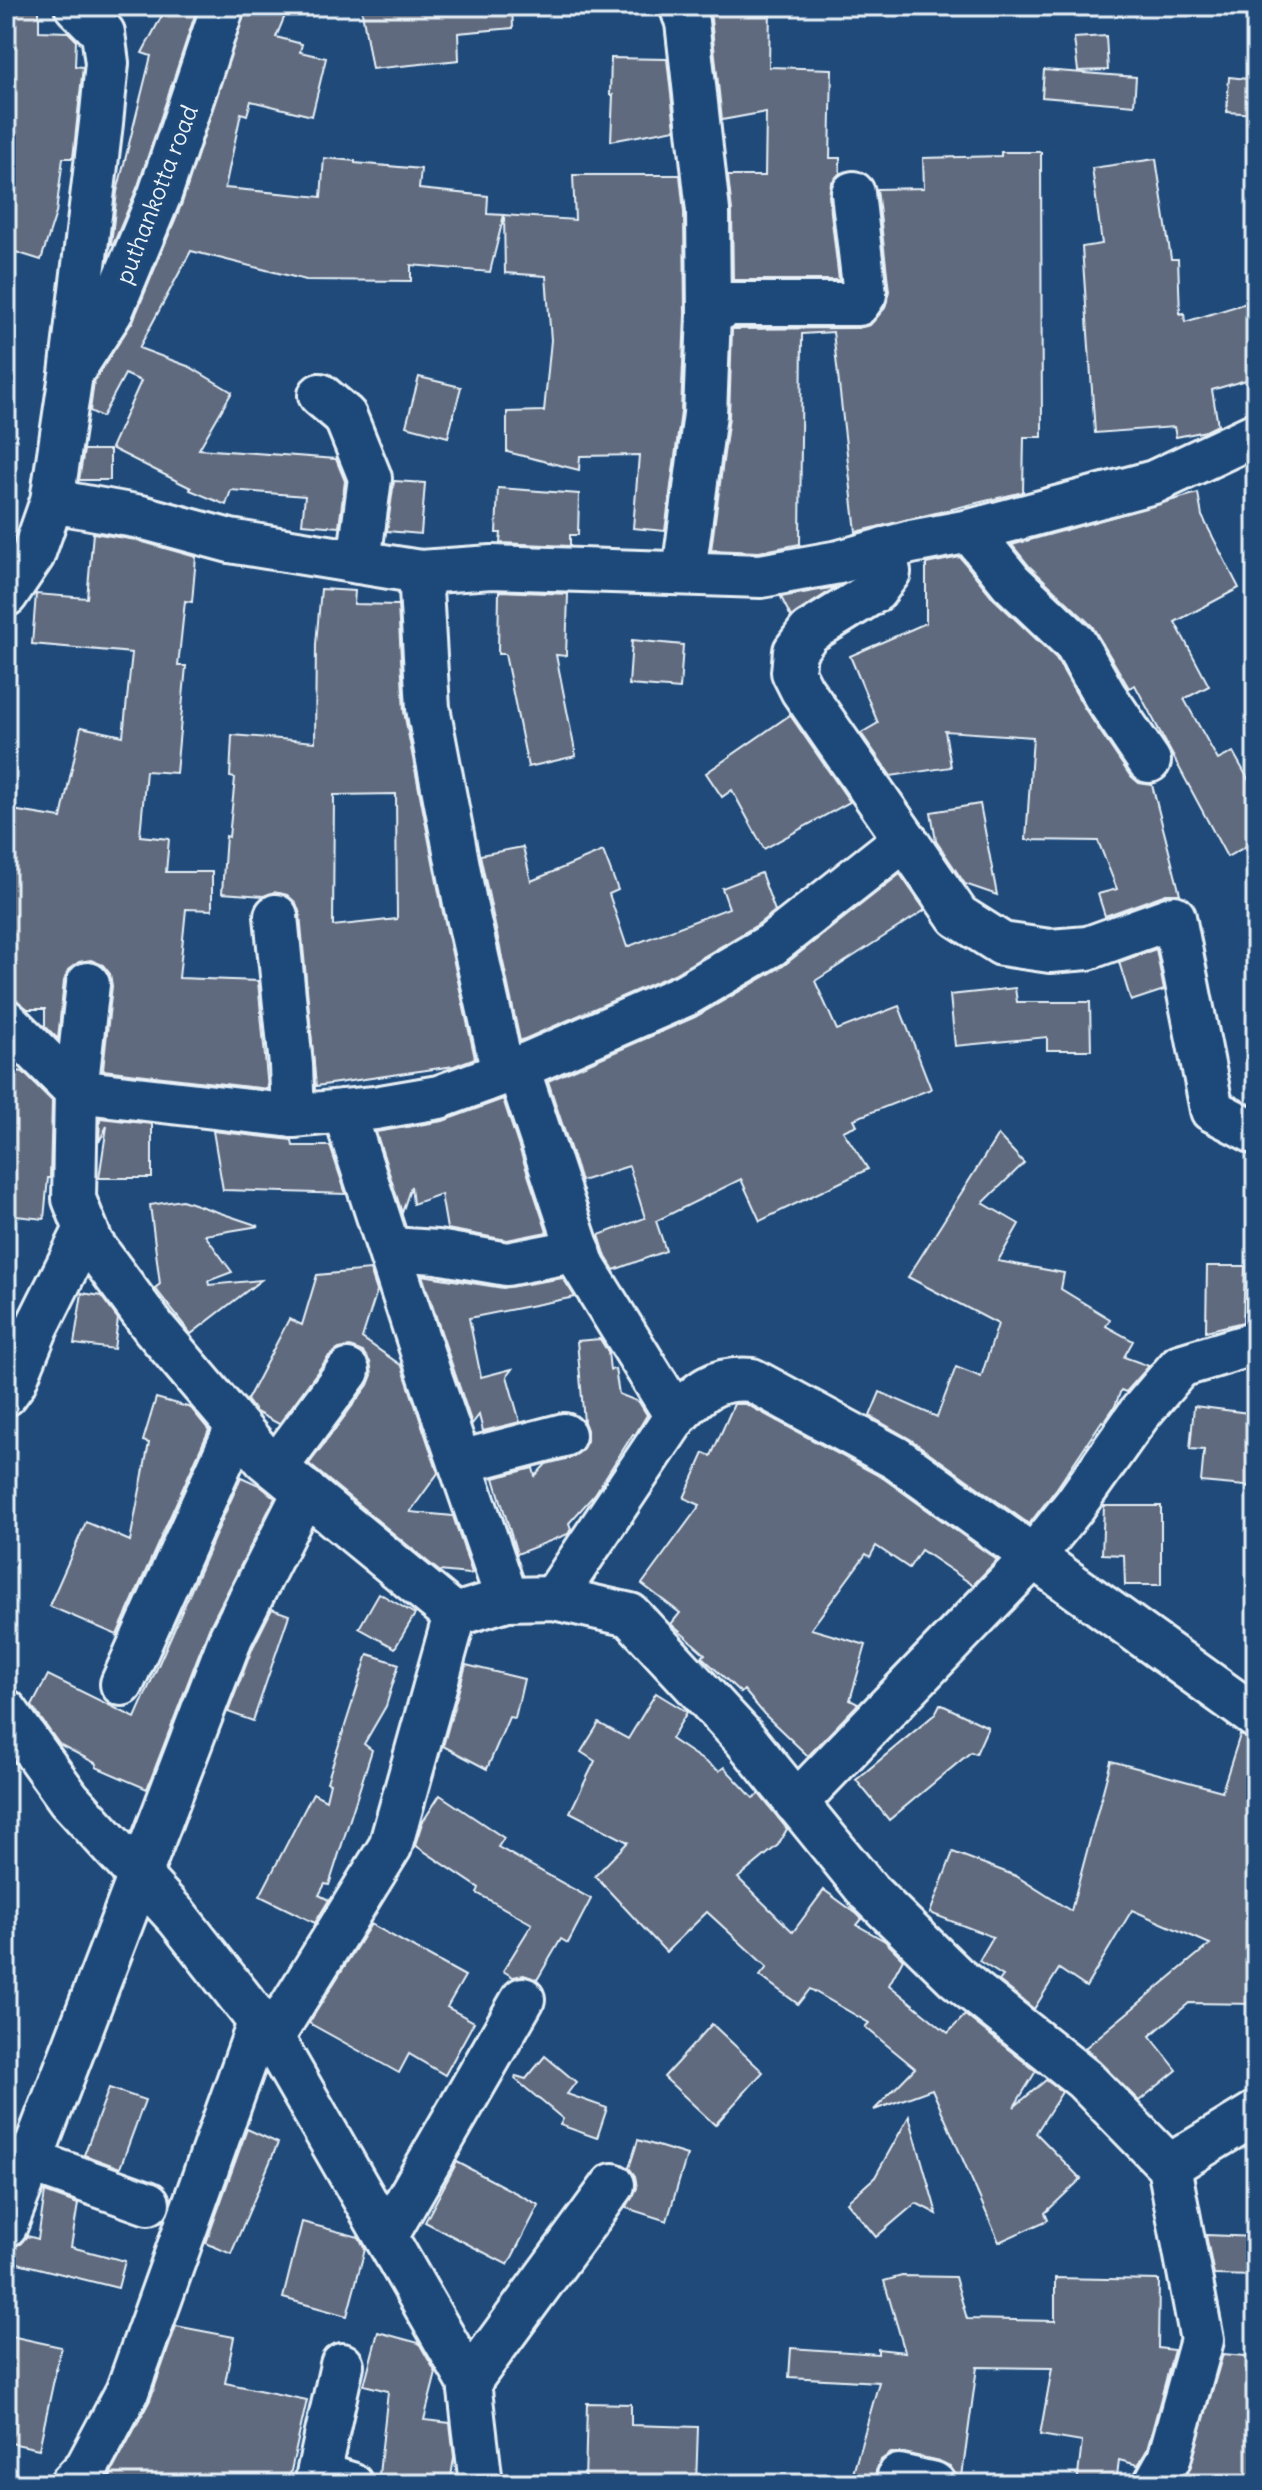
<svg xmlns="http://www.w3.org/2000/svg" width="1262" height="2490" viewBox="0 0 1262 2490" font-family="Delius,sans-serif">
	<rect width="100%" height="100%" fill="#1f4a7a"/>
	<filter id="ink" filterUnits="userSpaceOnUse"><feTurbulence type="fractalNoise" baseFrequency=".0125" numOctaves="2"/><feDisplacementMap in="SourceGraphic" scale="16" xChannelSelector="R" yChannelSelector="G"/><feConvolveMatrix kernelMatrix="1 2 1 2 8 2 1 2 1" color-interpolation-filters="sRGB"/></filter>
	<g filter="url(#ink)">
		<!-- building -->
		<g fill="#5f6a7f" stroke="#e8f1f8" stroke-width="2" fill-rule="evenodd">
			<polygon points="6,6 39,6 39,31 68,32 76,40 75,66 83,67 73,158 63,158 56,213 41,260 6,249"/>
			<polygon points="167,6 198,6 138,186 113,245 111,245 117,192 151,56 142,53"/>
			<polygon points="246,6 289,6 276,37 302,44 300,52 326,58 312,116 251,101 247,115 241,113 225,188 321,197 324,158 355,161 355,163 421,169 419,189 488,196 487,214 504,215 490,272 411,265 411,281 306,280 191,251 139,348 190,367 232,392 199,449 336,459 345,481 339,527 302,524 305,496 231,490 226,505 190,490 191,488 111,448 141,381 125,374 102,417 90,411 94,381 133,321 182,203"/>
			<polygon points="361,6 512,6 513,28 458,33 459,60 372,69"/>
			<polygon points="707,6 770,6 769,67 832,69 830,158 840,158 840,173 831,183 829,196 839,280 733,280 732,211 728,176 765,176 766,112 722,120 711,19"/>
			<polygon points="1106,36 1108,70 1078,71 1074,38"/>
			<polygon points="611,58 667,59 675,129 611,141 613,95 610,95"/>
			<polygon points="1044,70 1136,77 1134,105 1042,97"/>
			<polygon points="1229,77 1256,80 1256,114 1227,112"/>
			<polygon points="1001,152 1041,152 1042,437 1024,437 1023,492 856,532 833,332 802,334 800,544 759,552 711,550 729,417 732,329 858,328 870,325 885,308 889,291 877,189 924,188 923,158 1001,156"/>
			<polygon points="1156,159 1171,259 1178,259 1180,314 1184,313 1185,322 1256,300 1256,377 1212,390 1218,425 1206,431 1176,437 1174,427 1095,433 1082,247 1102,244 1092,168"/>
			<polygon points="573,175 680,175 684,212 685,314 681,412 665,531 633,528 639,455 580,456 579,470 507,452 507,412 544,411 551,340 546,276 505,273 504,215 575,220"/>
			<polygon points="419,377 461,387 448,437 406,426"/>
			<polygon points="84,450 110,450 110,480 79,480"/>
			<polygon points="394,481 425,483 421,534 387,531"/>
			<polygon points="498,488 579,494 578,535 570,535 570,546 500,543 501,533 496,533"/>
			<polygon points="1198,493 1202,516 1239,588 1175,622 1209,686 1184,699 1218,760 1233,752 1256,793 1256,841 1227,857 1135,685 1129,688 1092,626 1029,566 1012,545"/>
			<polygon points="93,533 136,540 196,557 192,602 185,601 178,666 186,666 176,773 146,771 140,836 169,839 166,872 212,872 212,910 186,909 179,978 258,981 268,1089 103,1070 112,986 110,974 103,965 91,960 79,962 68,970 64,981 58,1039 45,1026 45,1009 28,1009 13,998 6,998 6,809 61,818 81,727 123,736 132,653 32,644 36,594 87,598"/>
			<polygon points="960,557 994,599 1056,658 1085,709 1129,774 1139,783 1152,785 1180,894 1166,894 1105,916 1098,894 1117,889 1098,841 1026,840 1033,737 945,731 951,767 891,776 861,733 878,723 850,656 926,623 926,564"/>
			<polygon points="836,587 791,617 781,597"/>
			<path d="M321,589L355,591L354,604L398,605L404,712L442,908L475,1058L454,1066L316,1086L300,914L296,903L287,895L274,892L264,896L222,893L226,836L229,837L235,778L230,777L232,735L315,742L316,644ZM396,794L397,919L333,926L334,795Z"/>
			<polygon points="499,591 568,594 566,656 556,655 576,756 528,767 505,654 498,654"/>
			<polygon points="632,640 683,645 680,689 629,685"/>
			<polygon points="790,715 850,802 764,849 732,790 722,797 706,773"/>
			<polygon points="980,804 997,895 965,884 936,841 931,812"/>
			<polygon points="523,847 531,881 603,851 618,890 609,894 627,947 729,908 722,888 761,873 775,911 757,925 674,974 520,1041 480,855"/>
			<polygon points="900,874 925,910 815,981 837,1030 899,1006 931,1089 854,1119 857,1125 843,1131 868,1169 760,1221 741,1179 656,1221 666,1251 614,1270 606,1257 599,1235 645,1218 629,1166 581,1181 548,1081 695,1017 783,966"/>
			<polygon points="1156,949 1164,990 1131,1001 1119,962"/>
			<polygon points="1015,988 1017,1002 1090,1002 1091,1050 1047,1050 1047,1037 955,1046 950,995"/>
			<polygon points="6,1069 23,1072 52,1101 50,1178 48,1178 44,1219 6,1215"/>
			<polygon points="503,1099 547,1232 507,1240 447,1229 441,1194 413,1204 411,1186 402,1213 376,1132 443,1121"/>
			<polygon points="100,1118 152,1124 152,1178 99,1178 107,1126 99,1142"/>
			<polygon points="213,1131 292,1140 293,1146 330,1146 346,1194 223,1190"/>
			<polygon points="998,1135 1024,1163 983,1203 1019,1224 998,1261 1064,1273 1061,1289 1110,1319 1106,1326 1133,1341 1124,1357 1149,1366 1126,1392 1121,1390 1115,1406 1104,1422 1102,1421 1057,1488 1029,1524 910,1439 870,1416 880,1392 937,1417 956,1367 981,1377 998,1324 908,1277"/>
			<polygon points="182,1200 259,1226 205,1235 232,1272 208,1281 209,1285 261,1280 191,1334 155,1288 160,1284 150,1205"/>
			<polygon points="1207,1266 1245,1266 1243,1322 1206,1331"/>
			<polygon points="370,1270 377,1291 362,1338 402,1366 438,1473 410,1512 453,1516 472,1573 469,1574 439,1571 309,1464 368,1385 372,1375 370,1362 363,1352 350,1347 339,1349 329,1356 279,1424 256,1412 247,1400 289,1319 302,1325 317,1275"/>
			<polygon points="422,1275 503,1288 563,1278 575,1297 469,1318 481,1377 512,1369 507,1376 520,1422 483,1431 479,1415 472,1424"/>
			<polygon points="82,1293 101,1296 118,1319 114,1349 74,1344"/>
			<polygon points="600,1339 608,1352 610,1370 615,1369 619,1394 639,1402 647,1415 635,1435 633,1434 595,1494 569,1523 571,1529 568,1534 517,1554 494,1478 533,1468 535,1476 546,1464 570,1458 581,1451 587,1441 587,1430 584,1422 577,1341"/>
			<polygon points="156,1398 191,1408 209,1430 117,1635 49,1606 86,1522 130,1541 149,1443 143,1441"/>
			<polygon points="734,1404 746,1404 883,1478 997,1560 973,1585 921,1550 909,1568 876,1546 870,1557 866,1554 811,1629 866,1645 850,1700 858,1704 808,1756 764,1714 744,1690 741,1693 702,1657 705,1654 671,1624 680,1613 642,1584 700,1505 684,1498 704,1453 711,1456"/>
			<polygon points="1194,1406 1256,1414 1256,1487 1201,1482 1204,1450 1190,1449"/>
			<polygon points="241,1477 259,1485 275,1498 209,1628 147,1789 96,1767 97,1764 59,1744 32,1706 48,1675 135,1718"/>
			<polygon points="1104,1506 1161,1506 1161,1585 1125,1585 1124,1555 1102,1554"/>
			<polygon points="379,1593 415,1614 395,1648 359,1628"/>
			<polygon points="272,1609 289,1615 253,1721 228,1712 253,1647"/>
			<polygon points="368,1654 399,1664 386,1706 364,1744 372,1750 329,1885 325,1884 319,1895 329,1900 315,1923 260,1896 313,1793 326,1800 330,1783 327,1782"/>
			<polygon points="466,1665 524,1679 515,1718 509,1717 487,1769 443,1746"/>
			<polygon points="656,1693 687,1712 671,1739 719,1771 724,1767 753,1798 759,1794 787,1829 778,1845 738,1878 793,1932 824,1890 857,1914 862,1919 857,1925 885,1941 903,1959 889,1985 948,2033 965,2015 1036,2071 1014,2107 1046,2080 1062,2092 1036,2133 1081,2179 1045,2213 1048,2220 999,2242 932,2089 874,2110 915,2068 865,2027 869,2023 810,1989 798,2004 760,1976 767,1967 707,1912 666,1952 595,1876 628,1842 570,1812 595,1761 581,1752 599,1723 628,1739"/>
			<polygon points="940,1704 988,1727 976,1754 971,1752 889,1820 856,1780 935,1714"/>
			<polygon points="1240,1735 1256,1741 1256,2004 1189,2003 1150,2036 1177,2070 1139,2101 1085,2048 1210,1944 1132,1910 1086,1987 1059,1969 1034,2009 999,1981 1003,1976 979,1961 993,1937 930,1913 953,1852 1016,1876 1071,1911 1111,1761 1222,1791"/>
			<polygon points="440,1795 504,1838 498,1847 591,1899 568,1943 561,1939 537,1980 524,1975 513,1977 503,1971 532,1924 477,1893 479,1888 415,1845 422,1823"/>
			<polygon points="371,1924 465,1976 447,2007 474,2022 445,2075 409,2054 399,2073 309,2023"/>
			<polygon points="712,2024 763,2072 715,2125 664,2077"/>
			<polygon points="545,2056 576,2082 567,2094 607,2108 597,2138 560,2125 563,2119 515,2079 516,2076 526,2079"/>
			<polygon points="109,2088 145,2100 120,2168 84,2155"/>
			<polygon points="909,2116 937,2214 916,2203 876,2237 847,2202 875,2177"/>
			<polygon points="247,2129 278,2143 231,2254 206,2243"/>
			<polygon points="638,2140 687,2155 667,2221 626,2208 637,2188 635,2176 629,2168"/>
			<polygon points="457,2162 539,2205 508,2265 425,2222"/>
			<polygon points="45,2192 78,2204 71,2247 125,2261 118,2288 6,2260 6,2248 20,2244 27,2236 38,2239"/>
			<polygon points="302,2222 359,2237 365,2249 347,2316 283,2298"/>
			<polygon points="1206,2235 1256,2237 1256,2276 1214,2275"/>
			<polygon points="902,2276 955,2277 967,2319 1055,2321 1055,2278 1159,2280 1158,2348 1174,2350 1147,2450 1138,2465 1119,2460 1116,2484 1077,2484 1082,2442 1040,2435 1052,2368 977,2367 961,2484 957,2484 957,2476 950,2466 939,2461 904,2453 891,2453 881,2460 876,2471 877,2484 850,2484 879,2382 789,2377 791,2348 878,2354 878,2349 905,2352 884,2281"/>
			<polygon points="176,2326 234,2337 225,2383 307,2400 288,2484 109,2484 112,2471 150,2400"/>
			<polygon points="378,2332 419,2343 436,2373 424,2420 450,2423 454,2457 450,2484 378,2484 388,2391 364,2385"/>
			<polygon points="6,2335 61,2347 39,2449 6,2442"/>
			<polygon points="1223,2354 1256,2357 1256,2484 1225,2484 1187,2476"/>
			<polygon points="587,2403 631,2404 631,2425 698,2427 696,2484 585,2484"/>
		</g>
		<g fill="none" stroke-linecap="round" stroke-linejoin="round">
			<defs>
				<g id="street">
					<polyline points="681,6 687,22 708,211 709,314 705,414 684,572"/>
					<polyline points="709,314 730,304 858,304 865,294 853,193"/>
					<polyline points="76,366 111,312 160,194 223,6"/>
					<polyline points="320,395 345,416 370,478 359,562"/>
					<polyline points="52,501 141,517 230,541 420,572 492,567 761,576 839,562 911,542 970,531 1154,482 1256,434"/>
					<polyline points="970,531 1011,582 1075,643 1105,696 1149,761"/>
					<polyline points="420,572 428,708 465,903 503,1073"/>
					<polyline points="6,595 33,555 52,501 71,374 101,123 107,63 103,33 76,6"/>
					<polyline points="905,839 958,916 1002,944 1050,951 1088,948 1174,917 1212,1110 1256,1133"/>
					<polyline points="276,916 291,1065 293,1116"/>
					<polyline points="88,984 76,1091 293,1116 375,1108 439,1097 518,1068 685,995 771,945 905,839 802,690 793,672 795,651 809,632 875,591 889,572 884,549"/>
					<polyline points="6,1021 76,1091 74,1199 92,1244 154,1328 265,1459 455,1615"/>
					<polyline points="518,1068 584,1267 676,1416"/>
					<polyline points="344,1111 430,1376 507,1599"/>
					<polyline points="390,1249 437,1252 507,1264 579,1250"/>
					<polyline points="6,1394 14,1383 37,1327 86,1229"/>
					<polyline points="460,1462 564,1435"/>
					<polyline points="276,1468 348,1371"/>
					<path d="M554,1598L676,1416C701,1390 715,1377 752,1380L896,1458L1256,1717"/>
					<polyline points="122,1684 237,1427"/>
					<polyline points="6,1711 69,1799 178,1918 272,2038 469,2382 481,2484"/>
					<polyline points="796,1803 1033,1557 1074,1506 1139,1414 1180,1366 1256,1343"/>
					<polyline points="272,2038 390,1847 455,1615 507,1599 554,1598 630,1615 745,1739 869,1892 956,1977 1084,2079 1169,2166 1202,2340 1169,2459 1155,2484"/>
					<polyline points="30,2161 148,2203"/>
					<polyline points="1169,2166 1256,2113"/>
					<polyline points="6,2225 231,1637 305,1491"/>
					<polyline points="386,2237 523,1999"/>
					<polyline points="342,2365 318,2474 351,2484"/>
					<polyline points="469,2382 613,2185"/>
					<polyline points="899,2476 934,2484"/>
					<polyline points="71,2484 87,2467 127,2392 259,2023"/>
				</g>
			</defs>
			<!-- street casing -->
			<use href="#street" stroke="#e8f1f8" stroke-width="48"/>
			<!-- street -->
			<use href="#street" stroke="#1f4a7a" stroke-width="42"/>
		</g>
	</g>
	<g text-anchor="middle" dominant-baseline="central" stroke-width="8" stroke-linejoin="round" paint-order="stroke">
		<!-- street labels -->
		<g font-size="24" fill="#e8f1f8" stroke="#1f4a7a">
			<text transform="translate(156 194) rotate(-69)">puthankotta road</text>
		</g>
	</g>
	<!-- margin -->
	<rect width="1262" height="2490" fill="none" stroke="#1f4a7a" stroke-width="32"/>
	<rect x="16" y="16" width="1230" height="2458" fill="none" stroke="#e8f1f8" stroke-width="3" filter="url(#ink)"/>
</svg>
